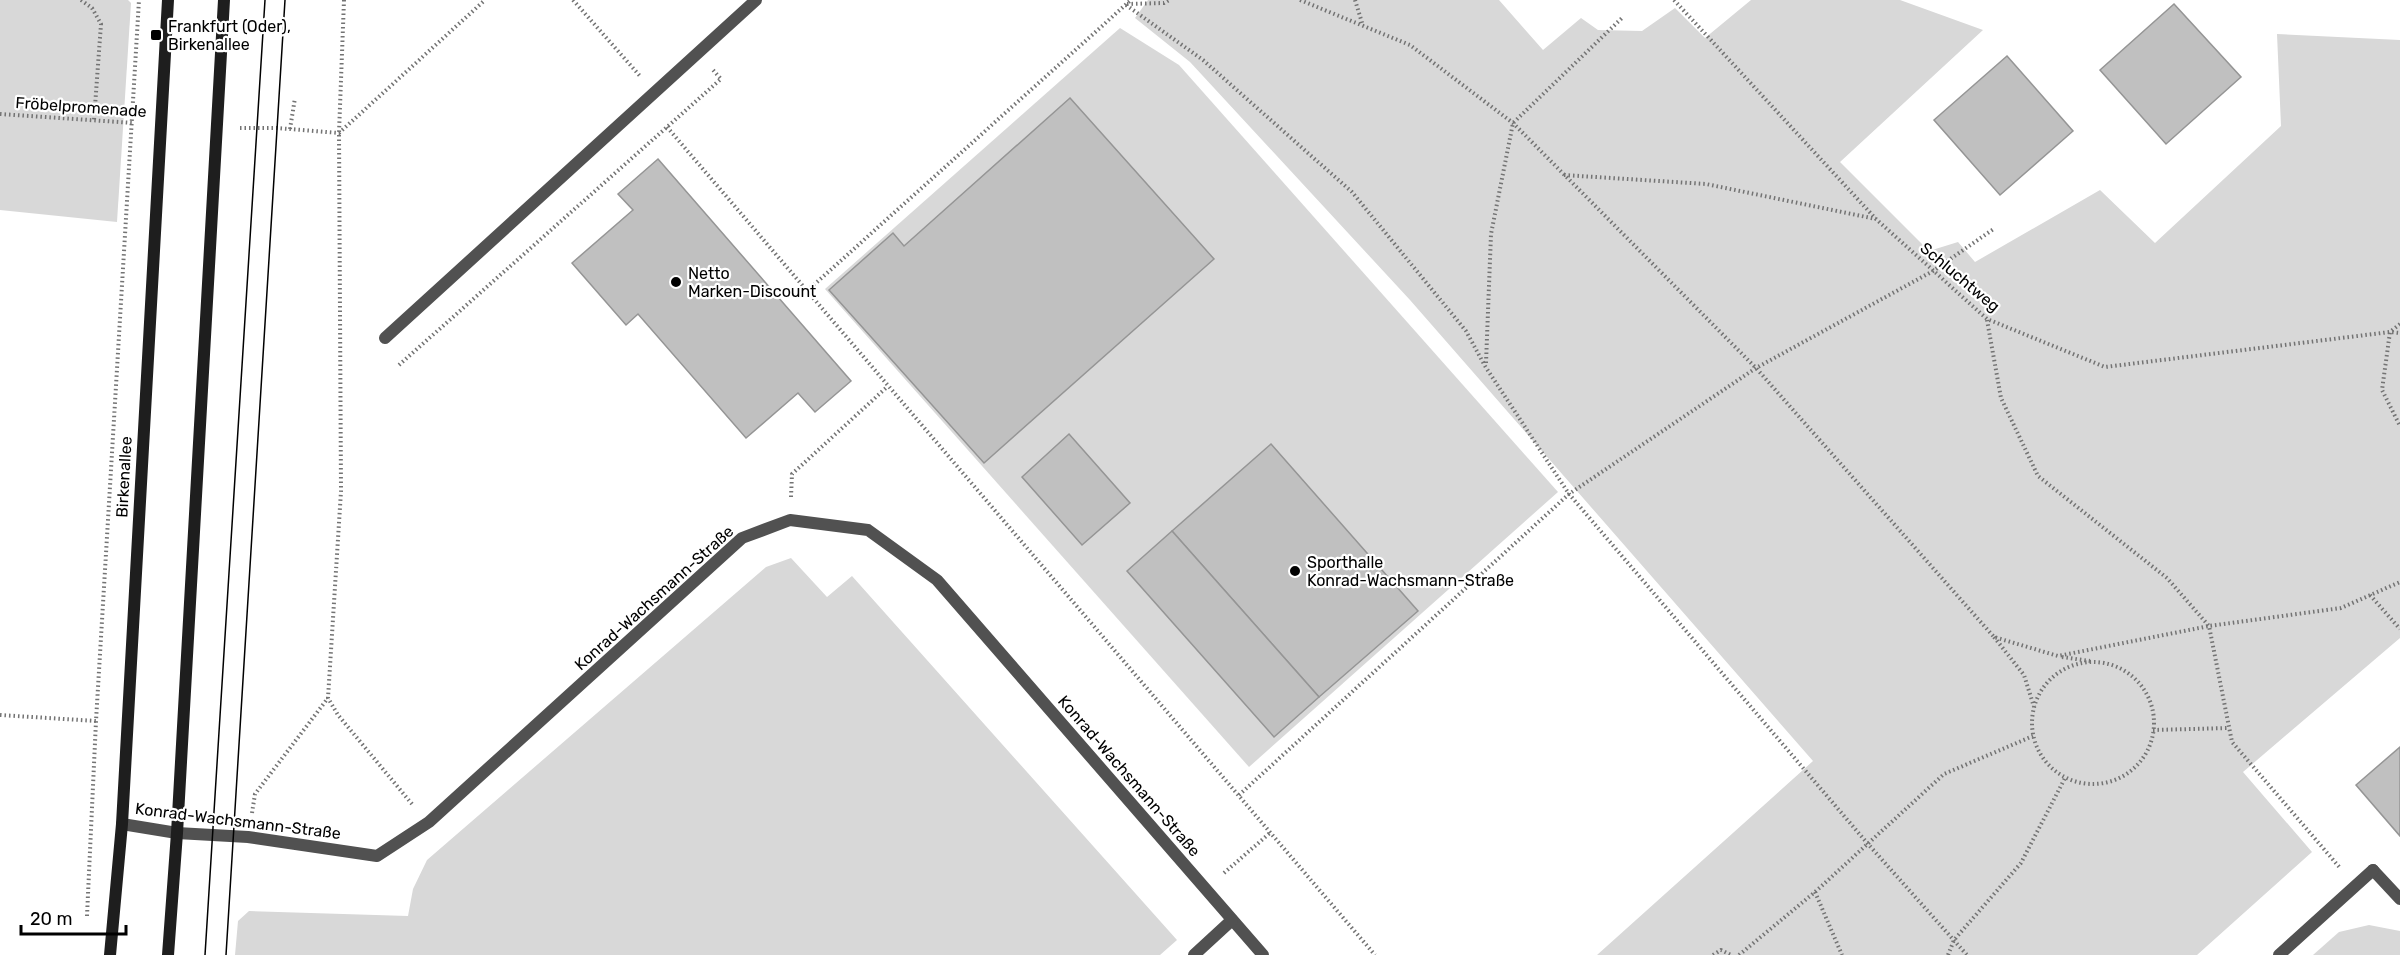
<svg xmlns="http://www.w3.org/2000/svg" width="2400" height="955" viewBox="0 0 2400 955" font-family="Rubik,sans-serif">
	<rect width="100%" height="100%" fill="#fff"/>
	<!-- green -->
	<g fill="#d8d8d8">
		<polygon points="0,0 128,0 131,3 117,222 0,210"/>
		<polygon points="1148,0 1499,0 1543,50 1581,18 1598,30 1642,31 1675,8 1705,38 1751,0 1900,0 1983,30 1840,162 1929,251 1958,242 1975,262 2100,190 2155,243 2281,126 2277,34 2400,40 2400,638 2243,772 2312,852 2197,955 1597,955 1813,761 1410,300 1190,62 1135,18"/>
		<polygon points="1120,28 1179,65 1558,492 1249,767 825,289"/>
		<polygon points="791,558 827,597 852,576 1177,940 1160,955 235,955 238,921 249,911 408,916 413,889 427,860 766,567"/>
		<polygon points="2369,925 2400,931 2400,955 2313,955 2339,932"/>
	</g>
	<!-- building -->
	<g fill="#c0c0c0" stroke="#959595" stroke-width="1.5">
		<polygon points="2174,4 2241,77 2166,144 2100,70"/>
		<polygon points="2007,56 2073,131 2000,195 1934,120"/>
		<polygon points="1070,98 1214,259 984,463 829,290 893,233 904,246"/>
		<polygon points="658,159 851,381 815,412 798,393 746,438 638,314 626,325 572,263 633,210 618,194"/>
		<polygon points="1069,434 1130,503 1082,545 1022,477"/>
		<polygon points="1271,444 1418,611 1319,697 1172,531"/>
		<polygon points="1172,531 1319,697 1274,737 1127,571"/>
		<polygon points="2400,747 2400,836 2356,785"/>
	</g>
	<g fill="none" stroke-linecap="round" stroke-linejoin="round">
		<!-- path -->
		<g stroke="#737373" stroke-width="4" stroke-dasharray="1.5 3" stroke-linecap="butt">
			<polyline points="81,0 92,8 101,24 94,120"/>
			<polyline points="344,0 339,133 341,491 328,698 338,715 412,804"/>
			<polyline points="573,0 640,76"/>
			<polyline points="1300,0 1410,45 1513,123 1756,368 1994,637 2058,656 2209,626 2341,608 2400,582"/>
			<polyline points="1355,0 1363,26"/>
			<polyline points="1674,0 1876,219 1987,319 2105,367 2390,332 2400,333"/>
			<polyline points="1127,4 1164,3 1169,0"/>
			<polyline points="1126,5 1203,60 1352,192 1466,331 1485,366 1569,494 1868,844 1967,955"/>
			<polyline points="0,114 134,123"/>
			<polyline points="667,127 1375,955"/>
			<polyline points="240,128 277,128 339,133 485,0"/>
			<polyline points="290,129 295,98"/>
			<polyline points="1564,175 1706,184 1876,219"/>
			<polyline points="807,291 1131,0"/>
			<polyline points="1987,320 2001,398 2038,476 2167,578 2209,626 2232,742 2341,869"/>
			<polyline points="2400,324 2390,332 2382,390 2400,426"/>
			<polyline points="1486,363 1491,234 1513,123 1623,17"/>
			<polyline points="399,365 721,79 713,70"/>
			<polyline points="791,497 792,474 887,387"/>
			<polyline points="2370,595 2400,629"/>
			<polyline points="1994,637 2024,675 2034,707"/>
			<polyline points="2062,657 2090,661"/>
			<circle cx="2093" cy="723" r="61"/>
			<polyline points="0,715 96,721"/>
			<polyline points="2153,730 2229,728"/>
			<polyline points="1239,795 1569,494 1756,368 1933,271 1995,228"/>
			<polyline points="252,813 255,794 328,698"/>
			<polyline points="1224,873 1271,832"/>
			<polyline points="1815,892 1842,955"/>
			<polyline points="87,916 96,721 139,0"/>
			<polyline points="1713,955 1721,950 1731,955"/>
			<polyline points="1739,955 1815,892 1944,774 2033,736"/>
			<polyline points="1948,955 1954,940 2021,863 2065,778"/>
		</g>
		<!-- lane -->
		<polyline stroke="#515151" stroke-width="12" points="2373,870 2400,899"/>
		<!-- street -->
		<g stroke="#515151" stroke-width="12">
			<polyline points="385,338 756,0"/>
			<polyline points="122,824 177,833 248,837 377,856 429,822 742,538 790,520 868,530 937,580 1263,955"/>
			<polyline points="1194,955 1232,920"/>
			<polyline points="2279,955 2373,870"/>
		</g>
		<!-- secondary -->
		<g stroke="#1e1e1e" stroke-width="12">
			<polyline points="110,955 122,824 168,0"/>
			<polyline points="168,955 177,833 224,0"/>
		</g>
		<!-- tram -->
		<g stroke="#000" stroke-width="1.5">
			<polyline points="205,955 265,0"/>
			<polyline points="226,955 285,0"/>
		</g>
	</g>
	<!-- markers -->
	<g fill="#000" stroke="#fff" stroke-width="2">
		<rect x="150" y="29" width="12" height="12" rx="3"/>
		<circle cx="676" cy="282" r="6"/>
		<circle cx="1295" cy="571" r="6"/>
	</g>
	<g text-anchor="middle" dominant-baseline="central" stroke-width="4.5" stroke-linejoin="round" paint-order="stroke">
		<!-- poi labels -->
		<g font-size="16" fill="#000" stroke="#fff" text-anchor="start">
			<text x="168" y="26">Frankfurt (Oder),<tspan x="168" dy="18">Birkenallee</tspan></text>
			<text x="688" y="273">Netto<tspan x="688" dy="18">Marken-Discount</tspan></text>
			<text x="1307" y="562">Sporthalle<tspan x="1307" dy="18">Konrad-Wachsmann-Straße</tspan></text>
		</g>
		<!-- street labels -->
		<g font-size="16" fill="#000" stroke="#fff">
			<text transform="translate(81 107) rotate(4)">Fröbelpromenade</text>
			<text transform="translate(1960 277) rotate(40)">Schluchtweg</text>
			<text transform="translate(124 477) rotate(-87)">Birkenallee</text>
			<text transform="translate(654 598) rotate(-42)">Konrad-Wachsmann-Straße</text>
			<text transform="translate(1129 776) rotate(49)">Konrad-Wachsmann-Straße</text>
			<text transform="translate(238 821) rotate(7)">Konrad-Wachsmann-Straße</text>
		</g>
	</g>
	<!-- scale -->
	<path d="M21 925v9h105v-9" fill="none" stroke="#000000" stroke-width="3"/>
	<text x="30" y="925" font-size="18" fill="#000000" stroke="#ffffff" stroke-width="4.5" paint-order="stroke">20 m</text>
</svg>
